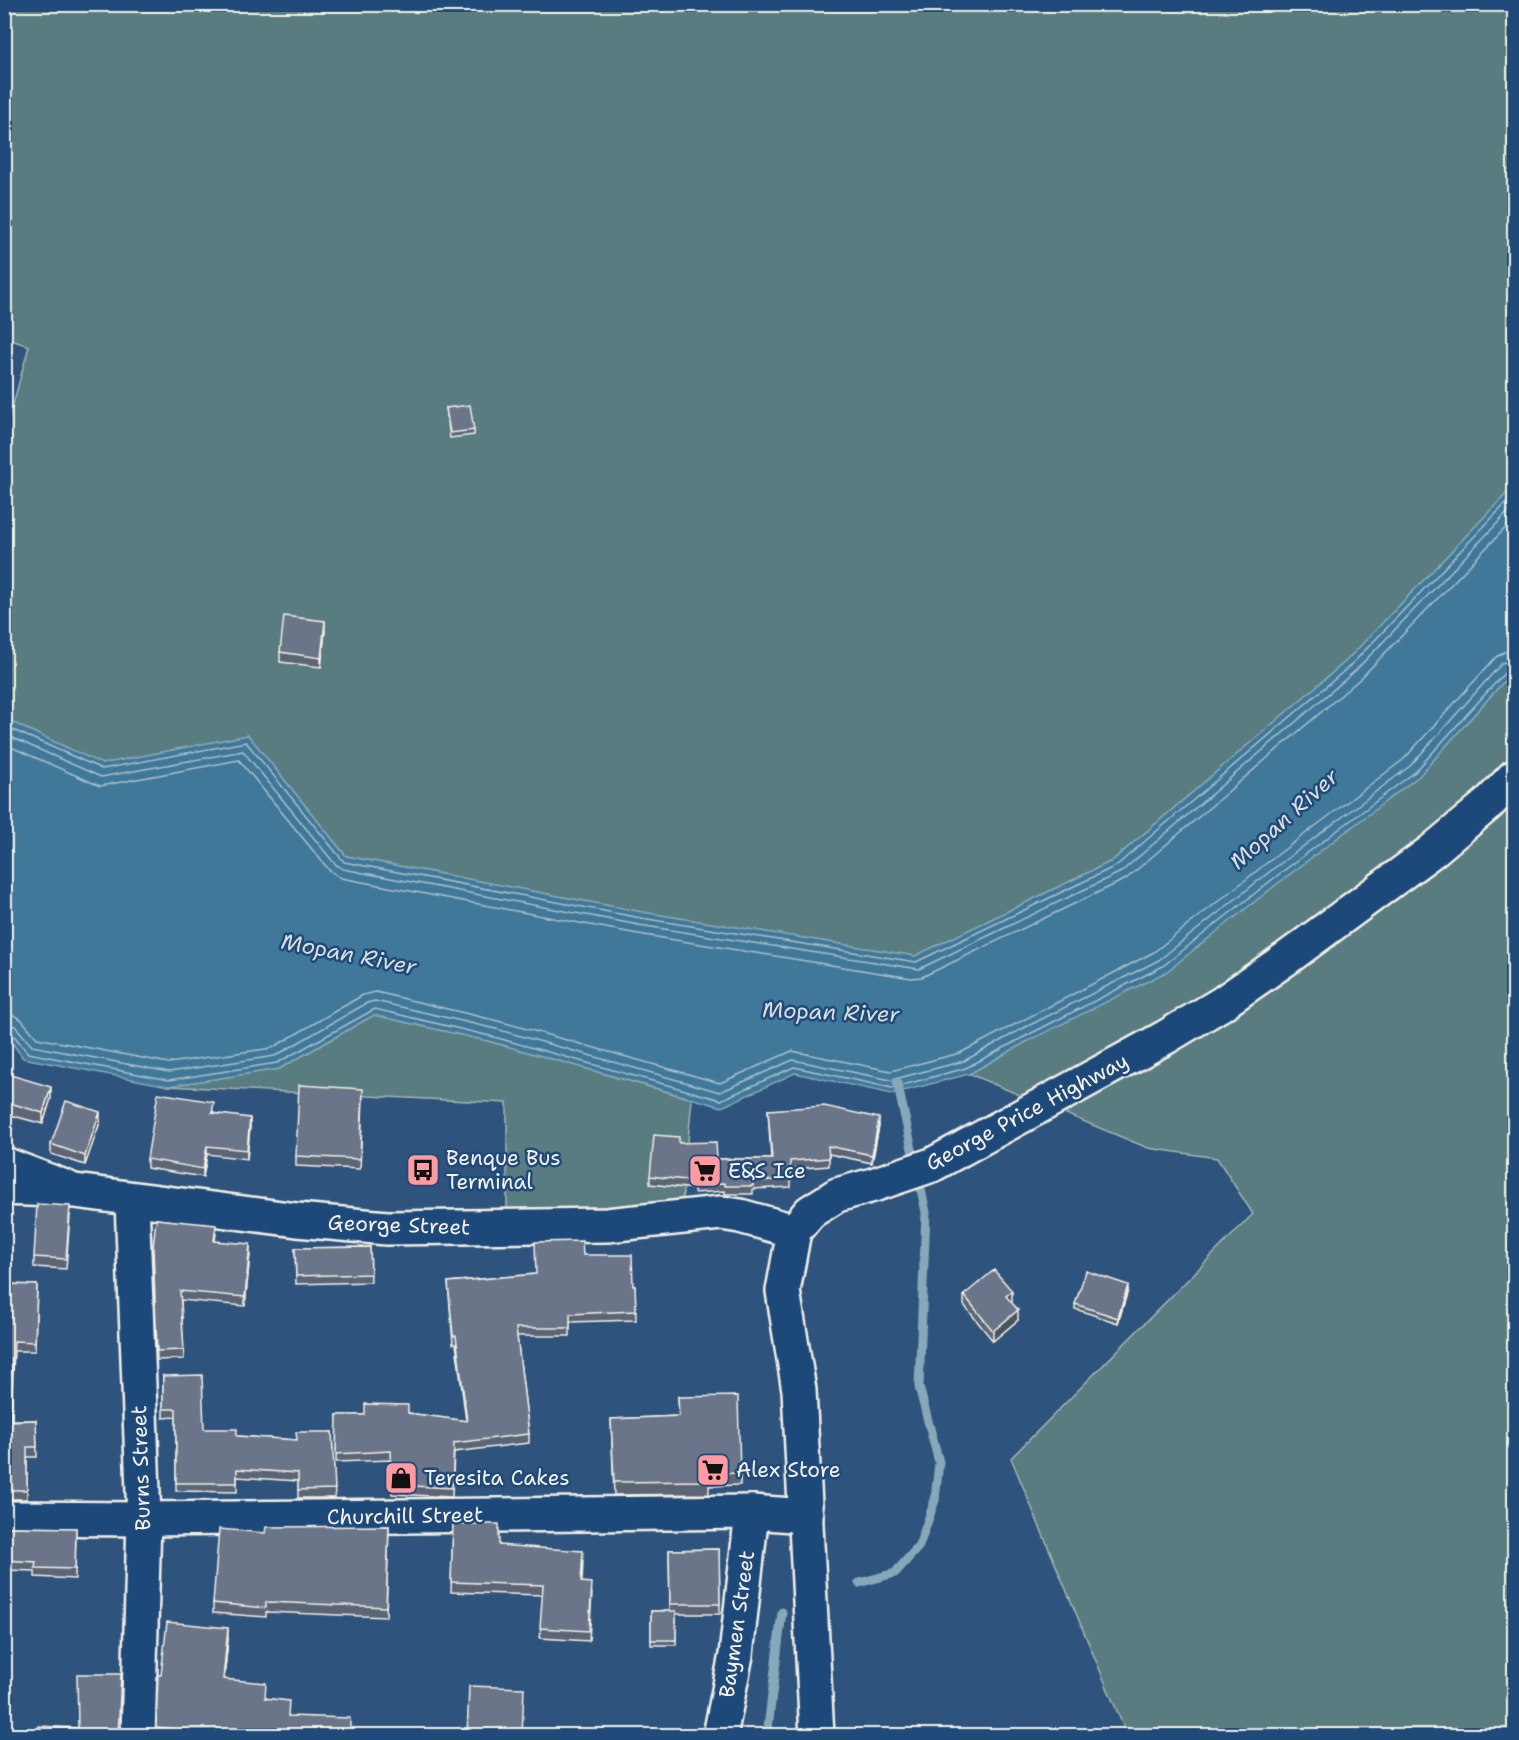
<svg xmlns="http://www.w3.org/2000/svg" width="1519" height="1740" viewBox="0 0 1519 1740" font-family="'Shantell Sans',sans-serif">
	<rect width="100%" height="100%" fill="#2e537d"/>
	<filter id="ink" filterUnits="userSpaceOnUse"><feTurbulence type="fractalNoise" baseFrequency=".0167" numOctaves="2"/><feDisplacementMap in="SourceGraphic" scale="12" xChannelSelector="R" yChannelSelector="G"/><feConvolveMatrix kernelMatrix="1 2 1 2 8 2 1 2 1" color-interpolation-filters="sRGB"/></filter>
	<g filter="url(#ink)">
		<!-- green -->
		<g fill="#587b80" stroke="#a6b6b4" stroke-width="1.5">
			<polygon points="5,5 1514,5 1514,486 1346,661 1112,861 915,956 642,912 346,856 248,735 102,764 5,719 5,434 29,346 5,338"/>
			<polygon points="1514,670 1514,1735 1127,1735 1011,1458 1253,1214 1217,1158 1148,1148 969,1074 1026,1042 1166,971 1282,880 1419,776"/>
			<polygon points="374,1015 492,1042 692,1099 682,1202 507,1213 507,1103 168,1086 279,1069"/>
		</g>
		<!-- water -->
		<polygon fill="#3f789a" stroke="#87a8b9" stroke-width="1.5" points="1514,486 1514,670 1419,776 1282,880 1166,972 1026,1042 969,1074 892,1094 795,1073 722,1107 492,1042 374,1015 279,1069 168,1086 23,1058 5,1033 5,719 102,764 248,735 346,856 642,912 915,956 1112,861 1346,661"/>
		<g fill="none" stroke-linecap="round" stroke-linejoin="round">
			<!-- shore -->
			<g stroke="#acc1c9" stroke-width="1.5">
				<polyline points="4,726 102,769 246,742 344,862 641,918 916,962 1116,866 1350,666 1514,495"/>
				<polyline points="4,734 101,777 243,751 335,864 343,869 639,925 919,969 1121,872 1355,671 1514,506"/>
				<polyline points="4,744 100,786 239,760 329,870 341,878 638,934 911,978 922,977 1126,879 1361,678 1514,519"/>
				<polyline points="4,1014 13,1015 21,1019 37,1038 169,1063 272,1048 363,995 376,992 498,1021 720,1083 792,1051 891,1071 960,1053 1154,952 1268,862 1404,759 1496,657 1504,652 1514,650"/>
				<polyline points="4,1023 15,1026 32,1046 169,1072 275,1056 367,1003 375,1001 496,1029 720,1092 793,1060 891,1080 964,1061 1020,1030 1159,960 1273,869 1410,766 1502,663 1514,659"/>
				<polyline points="4,1030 11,1032 28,1053 169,1080 277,1063 375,1009 494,1037 721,1100 794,1067 892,1088 966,1068 1024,1037 1163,966 1278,875 1415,772 1508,669 1514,666"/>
			</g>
			<!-- stream -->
			<g stroke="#87a8b9" stroke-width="9">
				<polyline points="859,1583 895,1573 919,1546 935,1500 939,1462 919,1387 926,1212 897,1082"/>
				<polyline points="767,1736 782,1612"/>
			</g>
			<defs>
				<g id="street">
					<polyline points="4,1164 67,1188"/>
					<polyline points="132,1200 144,1519 138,1736"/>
					<polyline points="4,1518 144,1519 752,1512 806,1516"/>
					<polyline points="720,1736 736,1655 752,1512"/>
				</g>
				<polyline id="secondary" points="4,1188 75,1191 297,1220 387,1228 607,1225 721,1213 740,1216 794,1231"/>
				<polyline id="highway" points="817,1736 799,1390 783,1291 794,1231 810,1212 837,1195 873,1185 932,1165 1166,1037 1221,1004 1287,958 1432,851 1488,804 1514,777"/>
			</defs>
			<!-- street casing -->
			<use href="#street" stroke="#f4f1e8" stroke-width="38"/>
			<!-- secondary casing -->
			<use href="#secondary" stroke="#f4f1e8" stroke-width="38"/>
			<!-- highway casing -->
			<use href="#highway" stroke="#f4f1e8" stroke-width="38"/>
			<!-- street -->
			<use href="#street" stroke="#1f4a7a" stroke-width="33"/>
			<!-- secondary -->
			<use href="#secondary" stroke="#1f4a7a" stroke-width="33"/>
			<!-- highway -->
			<use href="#highway" stroke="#1f4a7a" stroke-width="33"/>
		</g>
		<!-- wall -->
		<g fill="#5b6576" stroke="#f4f1e8" stroke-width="1.5">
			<polygon points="446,408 474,430 474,435 450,438"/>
			<polygon points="325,631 321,667 280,662 280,652"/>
			<polygon points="4,1073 51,1098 43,1124 10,1115 4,1133"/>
			<polygon points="363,1099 360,1169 296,1166 296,1156"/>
			<polygon points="768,1110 879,1126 872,1163 829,1154 829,1166 791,1169 791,1187 753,1189 753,1194 725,1194 725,1191 694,1193 694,1189 650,1184 650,1176 679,1143 717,1159 771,1159"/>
			<polygon points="214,1111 213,1113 250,1126 247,1159 207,1154 203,1177 147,1168 147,1159"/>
			<polygon points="100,1122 85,1165 51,1154 51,1144"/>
			<polygon points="70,1216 66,1269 34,1267 34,1257"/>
			<polygon points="216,1234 215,1241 250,1253 245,1306 181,1300 184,1359 157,1360 153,1257"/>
			<polygon points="370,1247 371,1282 296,1284 295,1248"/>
			<polygon points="583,1255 633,1286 635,1286 636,1320 570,1322 570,1336 517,1336 529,1434 529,1443 454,1452 452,1497 392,1494 391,1460 336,1462 337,1415 365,1415 408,1413 466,1421 456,1344 453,1344 448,1282 536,1274"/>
			<polygon points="4,1284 37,1285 35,1351 14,1351 11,1420 36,1420 37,1457 27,1457 27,1499 4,1499"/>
			<polygon points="1128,1290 1118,1323 1075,1309 1075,1304"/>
			<polygon points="964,1295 1012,1301 1011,1302 1018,1320 993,1341 964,1305"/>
			<polygon points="163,1376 204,1429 237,1436 296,1440 332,1432 335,1498 298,1498 298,1481 237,1477 237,1492 176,1491 176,1417 163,1418"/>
			<polygon points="678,1397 740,1473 740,1485 709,1486 709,1494 614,1495 611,1419 679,1416"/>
			<polygon points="453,1524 499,1545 583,1561 582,1582 592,1593 589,1641 540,1638 543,1595 451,1592"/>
			<polygon points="389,1526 386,1617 266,1612 266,1617 213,1613 213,1603 265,1533"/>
			<polygon points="4,1527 76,1528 75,1579 35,1577 35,1571 4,1570"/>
			<polygon points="719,1549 720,1614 676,1614 676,1645 651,1645 651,1611 670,1611 669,1550"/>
			<polygon points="228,1639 224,1679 266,1698 289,1716 350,1736 156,1736 161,1675"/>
		</g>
		<!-- shaded-wall -->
		<g fill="#4a5260" stroke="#f4f1e8" stroke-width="1.5">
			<polygon points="325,621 325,631 321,667 321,658"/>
			<polygon points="51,1087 51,1098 43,1124 43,1113"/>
			<polygon points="10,1103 10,1115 4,1133 4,1121"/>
			<polygon points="100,1112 100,1122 85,1165 85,1156"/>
			<polygon points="250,1118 250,1126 247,1159 247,1150"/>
			<polygon points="879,1118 879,1126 872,1163 872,1155"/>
			<polygon points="207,1146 207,1154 203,1177 203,1169"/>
			<polygon points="250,1244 250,1253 245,1306 245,1297"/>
			<polygon points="1128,1285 1128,1290 1118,1323 1118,1318"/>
			<polygon points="1012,1291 1012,1301 1006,1306 1006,1296"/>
			<polygon points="1018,1310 1018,1320 993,1341 993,1331"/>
			<polygon points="228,1628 228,1639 223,1690 223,1679"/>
		</g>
		<!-- building -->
		<g fill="#6a7589" stroke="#f4f1e8" stroke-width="1.5">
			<polygon points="470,405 474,430 450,433 446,408"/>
			<polygon points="284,616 325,621 321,658 280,652"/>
			<polygon points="4,1073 51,1087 43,1113 10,1103 4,1121"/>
			<polygon points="299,1085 363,1089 360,1159 296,1156"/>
			<polygon points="158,1093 214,1102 212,1113 250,1118 247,1150 207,1146 203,1169 147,1159"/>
			<polygon points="66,1101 100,1112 85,1156 51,1144"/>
			<polygon points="824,1106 879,1118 872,1155 828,1146 829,1158 790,1161 791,1179 753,1181 753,1186 725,1186 725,1183 694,1185 694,1181 650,1176 654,1135 679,1137 679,1143 716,1142 717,1159 772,1159 768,1110"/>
			<polygon points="37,1204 70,1206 66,1259 34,1257"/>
			<polygon points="156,1219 216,1225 214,1241 250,1244 245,1297 180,1291 184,1350 157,1351 153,1248"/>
			<polygon points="582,1241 583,1255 632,1255 633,1286 635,1286 636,1311 570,1314 570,1328 516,1328 529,1434 454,1443 452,1488 392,1485 391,1451 336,1454 337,1415 365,1415 365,1404 408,1405 408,1413 467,1421 456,1336 453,1336 448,1282 536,1274 535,1242"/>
			<polygon points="370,1247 371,1274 296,1276 295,1248"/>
			<polygon points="994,1270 1012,1291 1006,1296 1018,1310 993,1331 964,1295"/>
			<polygon points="1086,1271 1128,1285 1118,1318 1075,1304"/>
			<polygon points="4,1284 37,1285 35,1342 14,1341 10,1421 36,1420 37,1447 27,1447 27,1490 4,1490"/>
			<polygon points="202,1375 204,1429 237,1429 237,1436 297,1440 296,1432 332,1432 335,1489 298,1490 298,1473 237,1469 237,1483 176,1483 176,1409 163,1409 163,1376"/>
			<polygon points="738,1396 740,1473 709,1474 709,1481 614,1482 611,1419 679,1416 678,1397"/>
			<polygon points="453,1524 499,1524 499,1545 583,1551 581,1582 592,1583 589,1631 540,1628 543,1585 451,1582"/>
			<polygon points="389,1526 386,1607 266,1602 266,1608 213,1603 219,1529 265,1533 266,1527"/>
			<polygon points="4,1527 76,1528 75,1569 35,1568 36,1562 4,1560"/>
			<polygon points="719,1549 720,1604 670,1604 669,1550"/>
			<rect x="651" y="1611" width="25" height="29"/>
			<polygon points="167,1622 228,1628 223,1679 266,1683 265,1698 289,1701 288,1716 350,1718 350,1736 242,1736 209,1732 209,1736 172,1736 173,1729 156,1727 158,1675 161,1675"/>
			<polygon points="77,1674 121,1674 118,1736 38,1736 39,1726 78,1728"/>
			<polygon points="469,1686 524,1688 522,1736 467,1736"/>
		</g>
	</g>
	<!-- icons -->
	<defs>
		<symbol id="bus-square" viewBox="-11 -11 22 22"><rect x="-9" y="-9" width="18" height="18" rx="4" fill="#ff9aa2" stroke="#1f4a7a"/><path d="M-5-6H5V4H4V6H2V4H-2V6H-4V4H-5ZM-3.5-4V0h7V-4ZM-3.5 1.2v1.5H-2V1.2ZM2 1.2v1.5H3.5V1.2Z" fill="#111"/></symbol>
		<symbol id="supermarket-square" viewBox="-11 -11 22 22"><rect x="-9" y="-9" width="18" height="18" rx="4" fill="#ff9aa2" stroke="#1f4a7a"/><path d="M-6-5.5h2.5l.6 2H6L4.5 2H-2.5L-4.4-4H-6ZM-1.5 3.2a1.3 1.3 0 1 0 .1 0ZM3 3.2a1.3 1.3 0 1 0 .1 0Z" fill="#111"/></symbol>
		<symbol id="shop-square" viewBox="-11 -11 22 22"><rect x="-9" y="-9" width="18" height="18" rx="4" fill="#ff9aa2" stroke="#1f4a7a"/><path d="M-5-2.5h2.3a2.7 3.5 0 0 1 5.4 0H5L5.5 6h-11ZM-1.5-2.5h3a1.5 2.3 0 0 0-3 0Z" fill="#111"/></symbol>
	</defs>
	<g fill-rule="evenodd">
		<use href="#bus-square" x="404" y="1151" width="38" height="38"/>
		<use href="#supermarket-square" x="686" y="1152" width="38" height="38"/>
		<use href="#supermarket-square" x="694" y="1451" width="38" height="38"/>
		<use href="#shop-square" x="382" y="1459" width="38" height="38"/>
	</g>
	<g text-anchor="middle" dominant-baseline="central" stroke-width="5" stroke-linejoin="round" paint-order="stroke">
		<!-- street labels -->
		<g font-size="21" fill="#f4f1e8" stroke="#1f4a7a">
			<text transform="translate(1027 1112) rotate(-28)">George Price Highway</text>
			<text transform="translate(399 1225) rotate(2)">George Street</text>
			<text transform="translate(141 1468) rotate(-92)">Burns Street</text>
			<text transform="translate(405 1516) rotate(-1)">Churchill Street</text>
			<text transform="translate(737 1624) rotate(-82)">Baymen Street</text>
		</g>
		<!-- poi labels -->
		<g font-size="21" fill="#f4f1e8" stroke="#1f4a7a" text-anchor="start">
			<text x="446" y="1158">Benque Bus<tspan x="446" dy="24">Terminal</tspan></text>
			<text x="728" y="1171">E&amp;S Ice</text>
			<text x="736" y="1470">Alex Store</text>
			<text x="424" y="1478">Teresita Cakes</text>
		</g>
		<!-- water labels -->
		<g font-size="22" font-style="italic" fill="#d9dfdc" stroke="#1f4a7a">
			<text transform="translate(1284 819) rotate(-42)">Mopan River</text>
			<text transform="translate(349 954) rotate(11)">Mopan River</text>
			<text transform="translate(831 1012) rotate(2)">Mopan River</text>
		</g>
	</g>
	<!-- margin -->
	<rect width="1519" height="1740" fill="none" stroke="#1f4a7a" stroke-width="24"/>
	<rect x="12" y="12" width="1495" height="1716" fill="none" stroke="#f4f1e8" stroke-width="2" filter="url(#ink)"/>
</svg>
